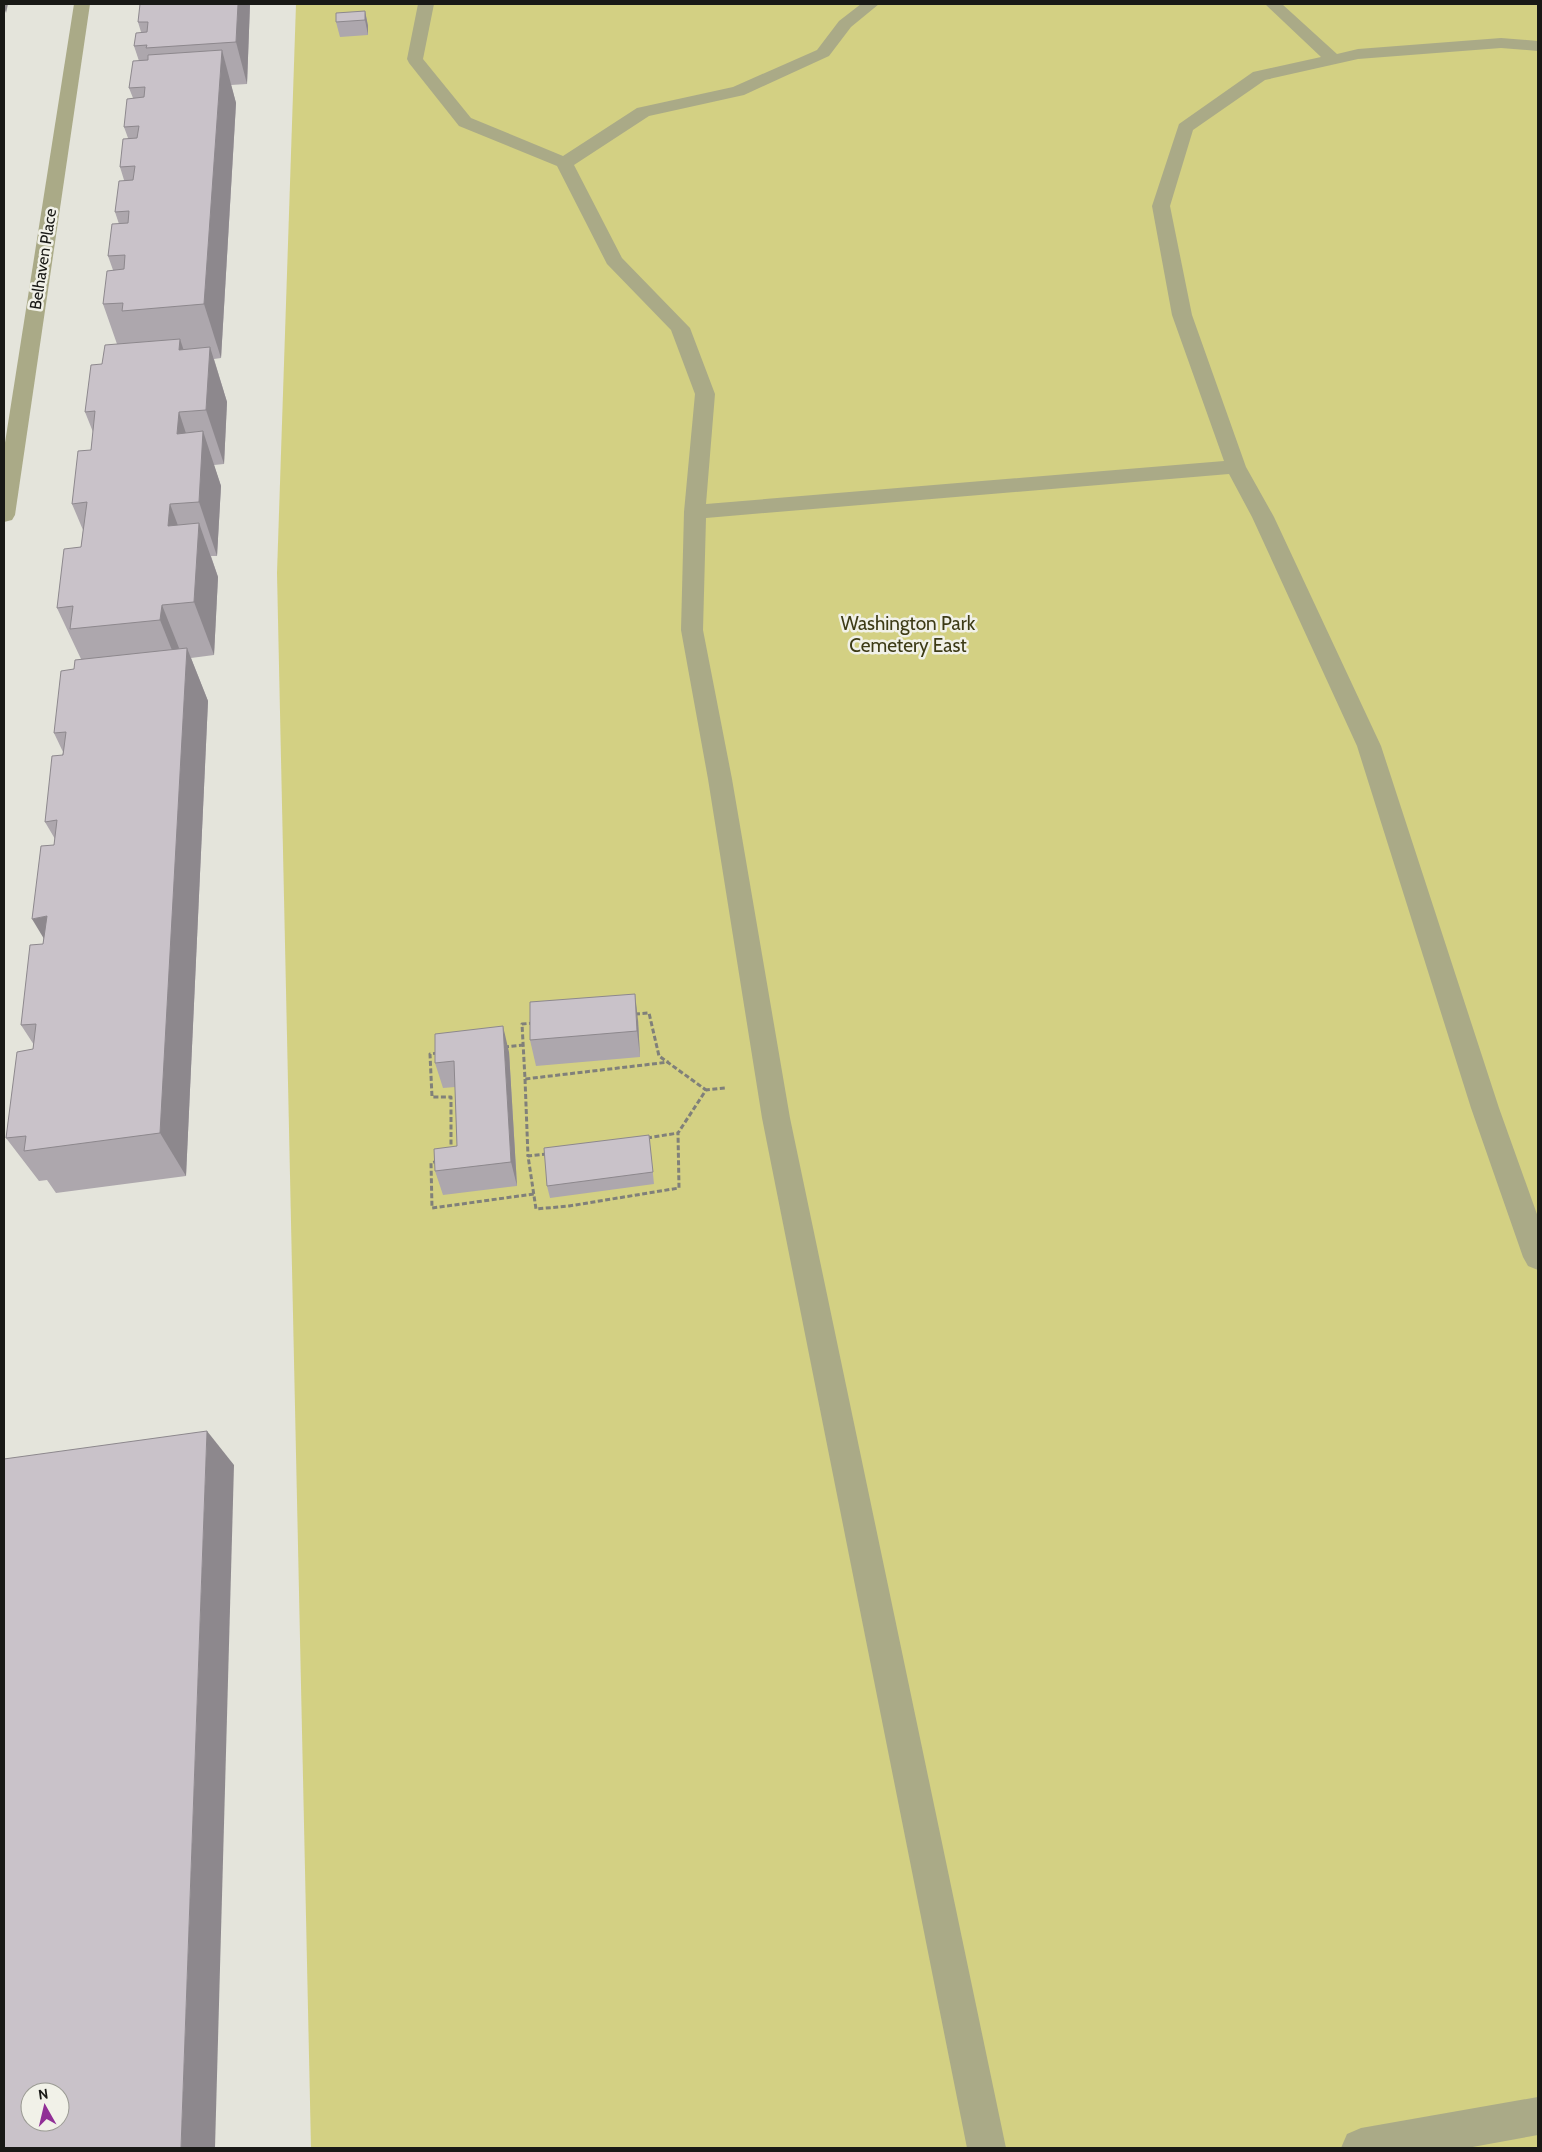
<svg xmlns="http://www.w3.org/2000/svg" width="1542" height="2152" viewBox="0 0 1542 2152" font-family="Cabin,sans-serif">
	<rect width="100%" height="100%" fill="#e4e4db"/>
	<!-- green -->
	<polygon fill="#d3d083" points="296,4 1538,4 1538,2148 311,2148 277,573"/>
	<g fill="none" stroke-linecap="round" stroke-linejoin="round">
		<!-- path -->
		<g stroke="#80807a" stroke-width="3" stroke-dasharray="5 2.5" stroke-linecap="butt">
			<polyline points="635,1014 649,1013 659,1056 706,1090"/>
			<polyline points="534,1023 522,1024 525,1079 669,1062"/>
			<polyline points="504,1047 523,1045"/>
			<polyline points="438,1053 430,1054 432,1097 451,1097 451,1151"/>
			<polyline points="525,1079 528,1156"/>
			<polyline points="647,1138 678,1133"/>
			<polyline points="547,1154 528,1156 536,1209 569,1206 679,1188 678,1133 706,1090 725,1088"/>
			<polyline points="438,1161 431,1163 432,1208 534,1194"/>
		</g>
		<!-- minor -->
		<g fill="#aaaa87" fill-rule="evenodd">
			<polygon points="74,4 90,4 15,515 12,520 4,522 4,449"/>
			<polygon points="418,4 434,4 423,59 471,118 563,156 637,108 733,87 817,50 839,21 861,4 879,4 851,27 829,56 744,95 649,116 574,165 622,258 690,328 715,394 706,504 1224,461 1172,315 1152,206 1179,124 1253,72 1321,57 1265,4 1282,4 1337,54 1358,49 1501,38 1538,41 1538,51 1501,48 1358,59 1265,80 1193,130 1170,206 1192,315 1246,467 1274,517 1381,746 1499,1108 1538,1217 1538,1270 1528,1266 1523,1257 1471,1108 1357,746 1252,517 1229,474 706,518 703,630 732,779 790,1118 1006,2148 967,2148 762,1118 708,779 681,630 684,512 695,394 671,330 607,264 557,166 459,126 409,63 407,59"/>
			<polygon points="1538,2097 1538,2135 1467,2148 1341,2148 1347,2134 1361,2128"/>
		</g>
	</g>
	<!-- wall -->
	<g fill="#ada7ad">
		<polygon points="250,4 247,84 231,85 236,103 221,358 214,359 227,402 224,464 214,465 221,486 217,556 211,556 218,577 214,655 191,658 208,701 186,1176 56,1193 47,1180 39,1181 6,1138 33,1049 34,1045 21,1025 43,944 55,839 45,822 63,752 54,733 74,669 81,659 57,608 81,547 83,530 72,504 91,450 93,432 85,412 102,364 117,344 103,304 113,270 108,256 119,224 115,212 124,180 120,167 128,138 124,127 133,98 129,88 139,61 134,46 141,32 138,22"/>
		<polygon points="365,11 368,26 368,35 340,37 336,22"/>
		<polygon points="638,1020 640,1057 536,1066 530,1040"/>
		<polygon points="509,1052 517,1186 443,1195 435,1171 457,1146 455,1087 443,1088 435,1063"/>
		<polygon points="649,1135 654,1184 550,1198 547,1186"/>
	</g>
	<!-- shaded-wall -->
	<g fill="#8d888d">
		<polygon points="4,4 8,4 6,13 4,7"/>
		<polygon points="238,4 250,4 247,84 236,42"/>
		<polygon points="365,11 368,26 368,35 365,20"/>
		<polygon points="222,50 236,103 221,358 204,304"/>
		<polygon points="180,339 198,393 179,350"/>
		<polygon points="210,347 227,402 224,464 206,410"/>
		<polygon points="179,412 197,467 177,434"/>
		<polygon points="203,431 221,486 217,556 199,502"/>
		<polygon points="170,504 190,558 168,526"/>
		<polygon points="199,523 218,577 214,655 194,602"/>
		<polygon points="162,605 183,658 181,673 160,620"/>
		<polygon points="187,648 208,701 186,1176 160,1133"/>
		<polygon points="47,916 61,967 32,919"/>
		<polygon points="635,994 638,1020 640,1057 637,1031"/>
		<polygon points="503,1026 509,1052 517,1186 511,1162"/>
		<polygon points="207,1431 234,1465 215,2148 181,2148"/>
	</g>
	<!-- building -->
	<g fill="#c9c2c9" stroke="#8d888d" fill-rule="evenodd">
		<polygon points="140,4 238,4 236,42 146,48 147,45 134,46 136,33 147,32 148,22 138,22"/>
		<polygon points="365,11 365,20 336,22 336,13"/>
		<polygon points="222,50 204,304 122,311 123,303 103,304 107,271 124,269 125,255 108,256 112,224 128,223 129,211 115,212 119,181 133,180 135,166 120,167 123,139 137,138 139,126 124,127 127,99 144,97 145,87 129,88 133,61 148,60 148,55"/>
		<polygon points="180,339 179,350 210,347 206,410 179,412 177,434 203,431 199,502 170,504 168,526 199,523 194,602 162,605 160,620 70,629 73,606 57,608 64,549 81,547 87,502 72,504 78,451 91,450 95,411 85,412 91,365 102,364 105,345"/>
		<polygon points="187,648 160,1133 24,1151 26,1136 6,1138 17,1052 33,1049 36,1024 21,1025 30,945 43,944 47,916 32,919 41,846 54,845 57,820 45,822 52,756 63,755 66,732 54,733 61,671 74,669 75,660"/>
		<polygon points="635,994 637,1031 530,1040 530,1002"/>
		<polygon points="503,1026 511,1162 435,1171 434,1149 457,1146 454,1061 435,1063 435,1034"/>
		<polygon points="649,1135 653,1172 547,1186 544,1148"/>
		<path d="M207,1431L181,2148H4V1459ZM30,2092H60V2122H30Z"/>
	</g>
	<g text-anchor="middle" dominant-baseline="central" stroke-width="5" stroke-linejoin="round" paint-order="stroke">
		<!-- far-street labels -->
		<g font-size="16" fill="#191916" stroke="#f1f1e8">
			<text transform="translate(43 259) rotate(-81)">Belhaven Place</text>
		</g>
		<!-- park labels -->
		<g font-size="19" fill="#3d3b16" stroke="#f1f1e8">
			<text x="908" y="623">Washington Park<tspan x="908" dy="22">Cemetery East</tspan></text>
		</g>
	</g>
	<!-- border -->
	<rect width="1542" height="2152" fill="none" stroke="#191916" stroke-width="10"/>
	<!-- north arrow -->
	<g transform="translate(45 2107) rotate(352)"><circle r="24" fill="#f1f1e8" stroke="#9b9b94"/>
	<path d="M0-4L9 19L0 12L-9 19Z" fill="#912f96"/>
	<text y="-8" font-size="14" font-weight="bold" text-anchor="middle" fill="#191916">N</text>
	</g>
</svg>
